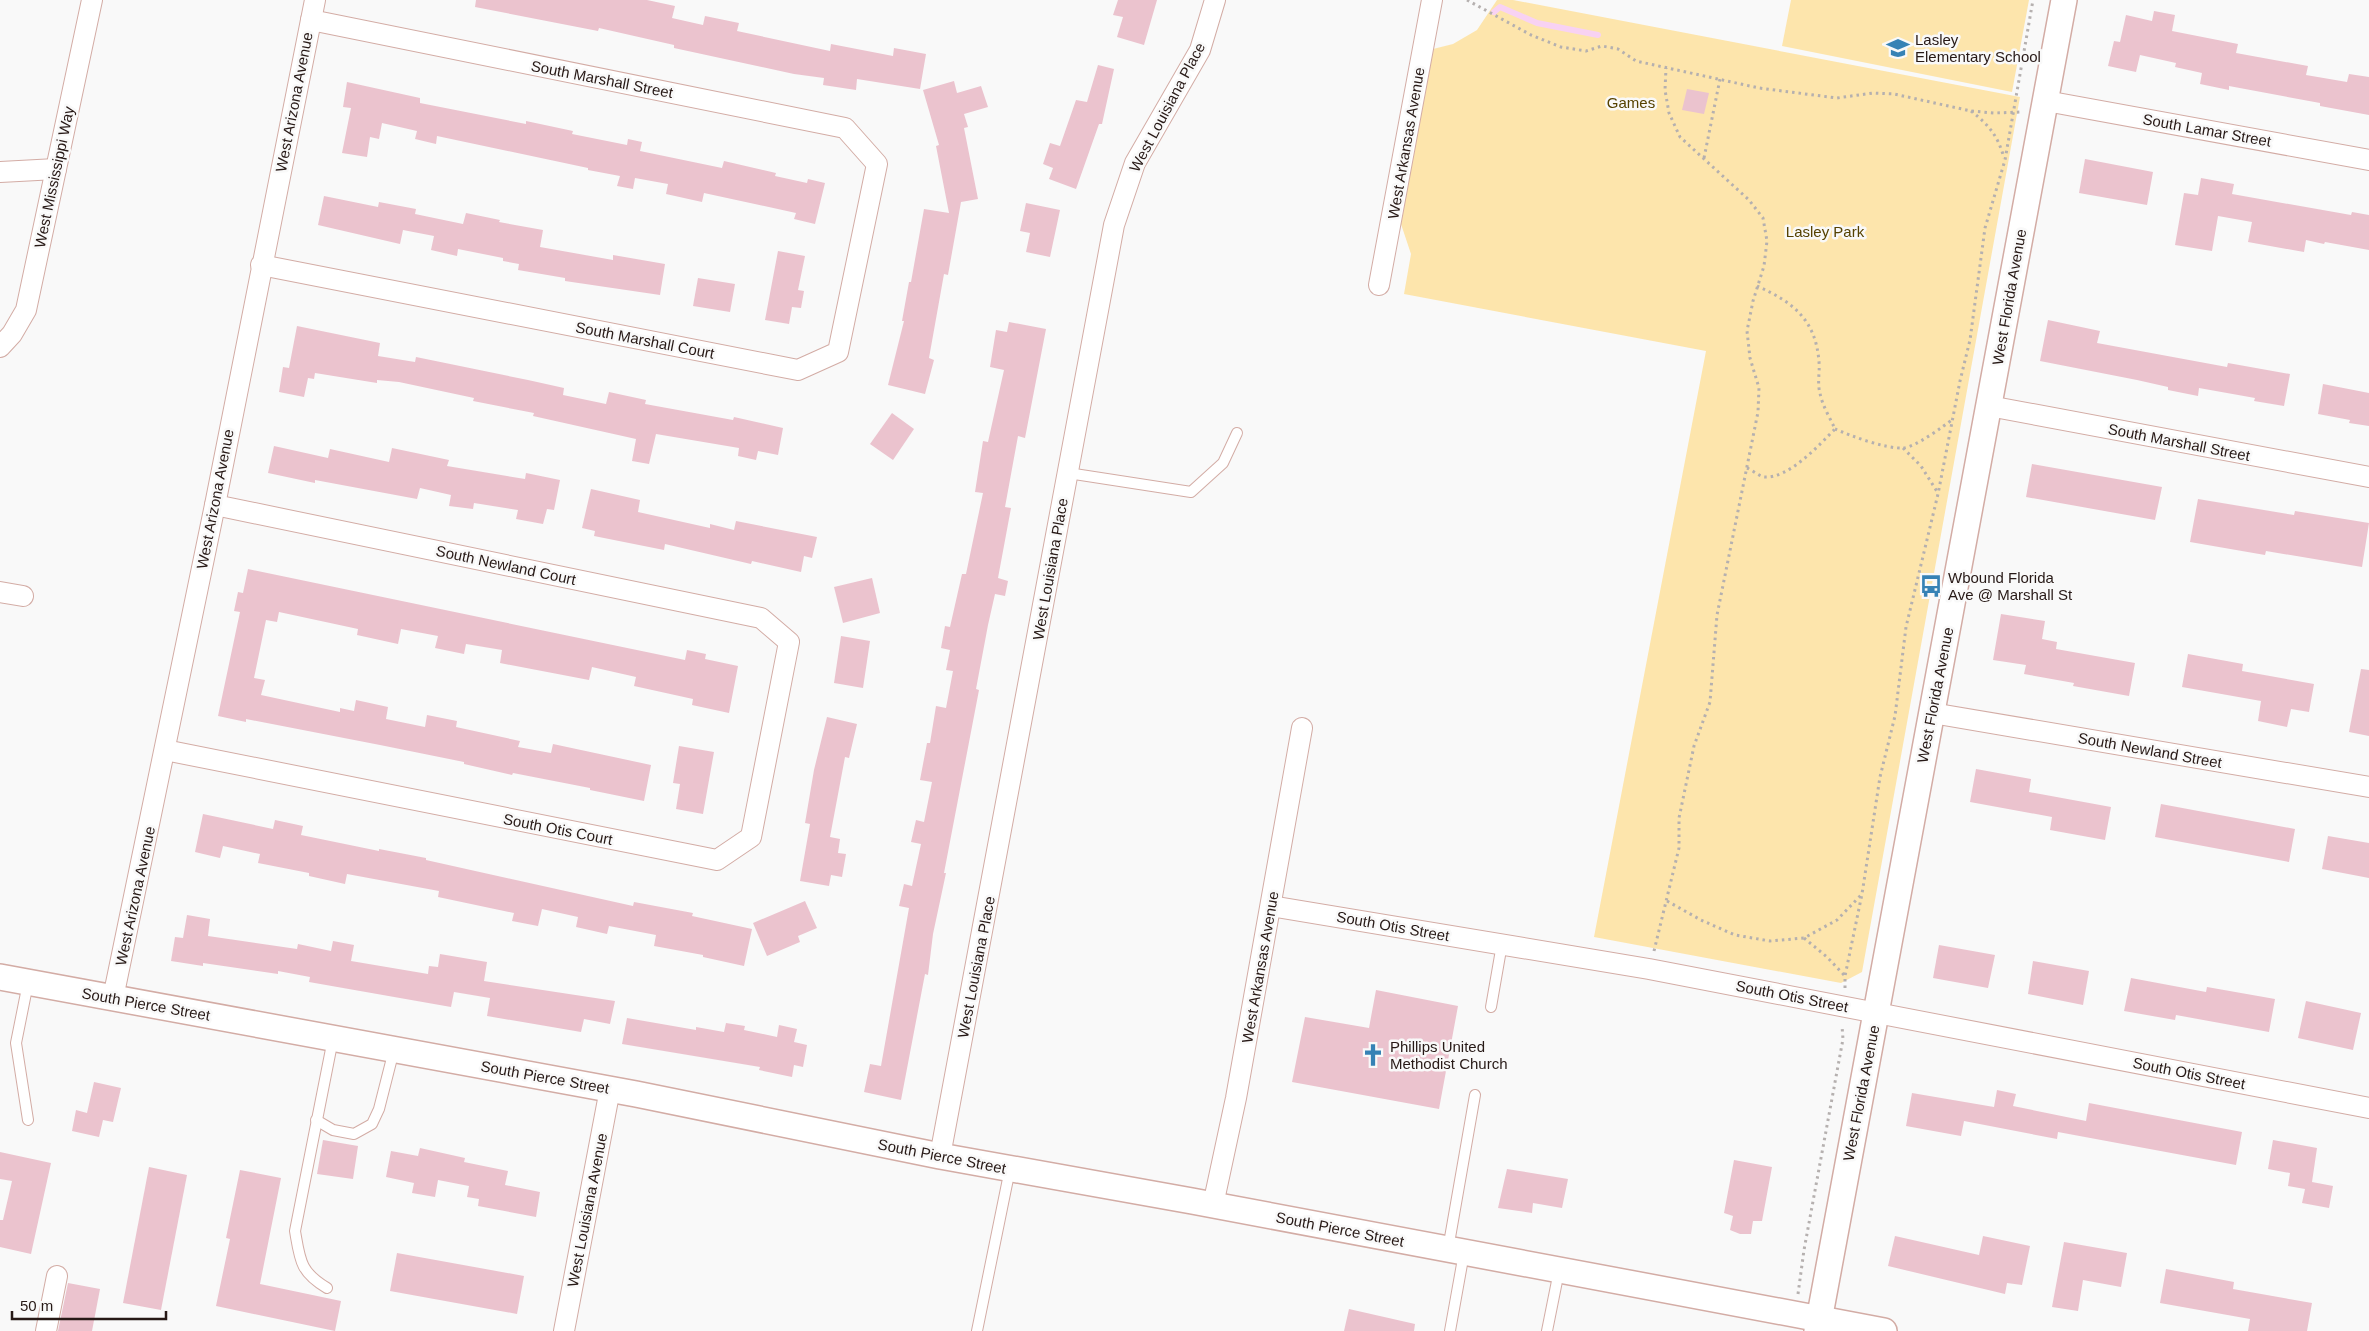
<svg xmlns="http://www.w3.org/2000/svg" width="2369" height="1331" viewBox="0 0 2369 1331" font-family="Arial,sans-serif">
	<rect width="100%" height="100%" fill="#f9f9f9"/>
	<!-- green -->
	<g fill="#fde5ac">
		<polygon points="1497,0 1513,0 2020,97 1862,972 1841,983 1594,937 1706,351 1404,294 1411,254 1398,215 1429,50 1453,44 1477,30"/>
		<polygon points="1791,0 2029,0 2012,92 1782,46"/>
	</g>
	<g fill="none" stroke-linecap="round" stroke-linejoin="round">
		<!-- stream -->
		<polyline stroke="#f8d2f3" stroke-width="6" points="1494,12 1500,7 1537,23 1598,35"/>
	</g>
	<!-- building -->
	<g fill="#ebc3ce">
		<polygon points="476,0 647,0 675,6 672,18 703,25 705,16 739,23 737,31 830,51 831,44 893,56 894,48 926,54 920,89 857,79 856,90 823,85 824,78 794,74 674,48 674,45 599,28 598,31 475,7"/>
		<polygon points="1118,0 1157,0 1144,45 1117,37 1123,17 1113,15"/>
		<polygon points="2154,11 2175,15 2172,31 2238,44 2236,53 2308,66 2306,75 2347,82 2349,74 2369,77 2369,115 2320,106 2320,103 2229,86 2229,90 2200,84 2202,73 2175,67 2176,63 2140,55 2136,72 2108,66 2114,41 2120,42 2126,15 2152,21"/>
		<polygon points="1098,65 1114,69 1102,124 1099,124 1076,189 1049,179 1053,168 1043,164 1050,143 1060,146 1076,100 1087,102"/>
		<polygon points="954,81 957,93 981,86 988,107 964,114 968,127 964,128 978,199 961,202 948,275 944,274 929,358 934,360 925,394 888,385 904,321 902,321 909,282 911,282 924,209 949,213 936,146 939,145 923,90"/>
		<polygon points="347,82 420,98 420,103 526,124 526,121 573,131 572,134 627,145 628,139 642,142 640,151 722,168 724,161 776,173 775,176 807,183 808,179 825,183 815,224 794,219 796,213 704,193 702,202 666,194 668,184 635,178 633,189 617,186 620,176 588,170 588,168 437,136 436,144 415,139 417,131 382,123 379,139 370,137 367,157 342,153 351,108 343,107"/>
		<polygon points="1687,89 1709,93 1704,114 1682,110"/>
		<polygon points="2085,159 2153,172 2147,205 2079,193"/>
		<polygon points="2201,178 2234,184 2232,194 2351,215 2352,212 2369,215 2369,250 2325,242 2324,244 2306,240 2304,252 2248,242 2252,222 2218,216 2212,251 2175,245 2184,193 2198,195"/>
		<polygon points="324,196 378,207 379,202 416,209 415,214 463,224 466,213 500,220 499,222 543,230 540,247 613,260 613,255 665,264 660,295 565,281 565,278 518,270 519,264 503,261 503,258 458,249 457,256 431,250 434,236 403,230 400,244 318,225"/>
		<polygon points="1026,203 1060,210 1050,257 1026,252 1030,233 1020,231"/>
		<polygon points="778,251 805,256 798,290 804,291 801,308 792,307 789,324 765,320"/>
		<polygon points="698,278 735,284 730,312 693,306"/>
		<polygon points="2048,320 2100,331 2097,343 2227,367 2228,363 2290,374 2284,406 2254,401 2255,398 2199,388 2198,396 2168,390 2168,387 2137,380 2040,361"/>
		<polygon points="1009,322 1046,329 1025,438 1018,436 1005,507 1011,508 998,578 1008,581 1005,596 995,594 988,625 976,689 979,690 944,873 946,873 933,934 928,975 925,974 901,1100 864,1092 870,1064 881,1066 909,908 899,906 904,884 912,886 921,844 911,842 916,820 924,822 932,782 920,780 927,743 930,743 936,706 946,708 953,671 946,670 950,650 941,648 945,626 950,627 962,574 966,574 983,493 975,492 983,441 988,442 1004,370 990,367 996,330 1007,332"/>
		<polygon points="297,326 380,343 378,356 415,362 416,357 528,380 564,388 563,395 606,404 609,392 646,400 645,404 733,420 734,417 783,428 778,455 758,451 756,460 738,456 739,448 656,434 649,464 632,461 636,439 533,416 534,413 473,401 474,398 399,382 377,380 377,383 315,373 314,379 308,378 304,397 279,392 283,367 289,368"/>
		<polygon points="2323,384 2369,393 2369,426 2349,423 2350,420 2318,414"/>
		<polygon points="892,413 914,429 893,460 870,444"/>
		<polygon points="274,446 328,458 330,449 389,462 392,448 449,460 447,466 525,479 526,473 560,480 554,510 547,509 543,524 516,519 518,510 474,503 473,509 449,506 451,495 420,488 417,499 315,480 315,483 268,473"/>
		<polygon points="2032,464 2162,487 2155,520 2026,497"/>
		<polygon points="591,489 640,500 638,512 710,528 710,524 734,530 736,521 817,537 812,558 804,556 801,572 752,561 751,564 665,544 664,550 594,536 595,531 582,528"/>
		<polygon points="2198,499 2294,515 2295,511 2369,523 2362,567 2266,551 2265,555 2190,542"/>
		<polygon points="248,569 685,660 687,650 706,654 705,659 738,666 729,713 692,705 693,699 634,686 636,677 592,667 589,680 500,663 502,650 466,644 464,654 435,648 438,636 401,629 398,644 357,635 358,629 279,612 277,622 266,620 254,678 265,680 261,695 340,712 340,708 354,711 356,700 388,707 386,719 425,727 427,715 457,721 456,727 520,741 518,747 551,753 553,744 651,765 644,801 590,790 590,788 513,773 512,775 464,764 464,762 380,745 246,719 246,722 218,716 240,612 234,611 238,592 243,593"/>
		<polygon points="872,578 880,613 843,623 834,587"/>
		<polygon points="2001,614 2045,621 2042,639 2057,642 2056,649 2135,663 2129,696 2073,686 2074,683 2024,674 2026,665 1993,660"/>
		<polygon points="841,636 870,641 863,688 834,683"/>
		<polygon points="2188,654 2243,664 2242,671 2314,684 2309,712 2291,709 2287,727 2258,721 2261,701 2182,687"/>
		<polygon points="2361,669 2369,670 2369,736 2349,732"/>
		<polygon points="827,717 857,724 849,758 845,757 830,837 840,839 838,853 846,854 842,877 831,875 829,886 800,881 810,824 805,823 814,770"/>
		<polygon points="679,746 714,752 703,814 676,809 680,784 673,783"/>
		<polygon points="1976,769 2031,779 2029,792 2111,807 2105,840 2050,830 2052,817 1970,802"/>
		<polygon points="2161,804 2295,829 2289,862 2155,837"/>
		<polygon points="203,814 273,829 275,820 303,826 301,835 379,851 379,849 426,858 426,860 633,906 634,902 693,913 692,916 752,929 744,966 703,957 703,955 654,946 656,935 609,926 607,934 576,927 578,917 542,909 538,926 512,921 514,913 438,897 439,891 347,874 345,884 309,876 309,873 258,863 260,854 223,846 220,858 195,852"/>
		<polygon points="2328,836 2369,843 2369,878 2322,869"/>
		<polygon points="805,901 817,928 798,936 800,942 767,956 753,923"/>
		<polygon points="187,915 210,919 208,936 297,949 298,944 331,951 333,941 354,945 351,961 428,974 429,966 438,967 440,954 487,962 484,981 615,1001 610,1024 584,1019 581,1032 487,1016 490,998 454,992 451,1007 309,982 310,977 278,971 278,974 203,963 203,966 171,961 175,937 183,938"/>
		<polygon points="1939,945 1995,955 1988,988 1933,978"/>
		<polygon points="2033,961 2089,971 2083,1005 2028,994"/>
		<polygon points="2131,978 2206,992 2207,987 2275,999 2269,1032 2176,1015 2175,1020 2124,1011"/>
		<polygon points="1376,990 1458,1006 1439,1109 1292,1082 1305,1017 1369,1028"/>
		<polygon points="2306,1001 2361,1013 2353,1050 2298,1038"/>
		<polygon points="627,1018 696,1030 696,1027 724,1032 726,1023 745,1026 744,1030 777,1037 779,1025 797,1029 794,1042 807,1045 803,1067 794,1065 792,1077 759,1070 760,1067 622,1044"/>
		<polygon points="94,1082 121,1088 113,1122 103,1120 99,1137 72,1131 76,1110 87,1113"/>
		<polygon points="1997,1090 2016,1094 2013,1106 2086,1121 2089,1103 2242,1132 2236,1165 2058,1132 2057,1139 1964,1121 1961,1136 1906,1126 1912,1093 1994,1107"/>
		<polygon points="323,1140 358,1146 353,1179 317,1174"/>
		<polygon points="2273,1140 2317,1148 2312,1182 2333,1186 2329,1208 2302,1203 2305,1189 2288,1186 2290,1173 2268,1169"/>
		<polygon points="420,1148 465,1158 464,1162 508,1171 505,1185 540,1192 536,1217 478,1206 479,1199 467,1197 469,1186 438,1180 435,1197 412,1193 414,1183 386,1177 391,1151 418,1156"/>
		<polygon points="0,1152 51,1163 31,1254 0,1247 0,1220 3,1220 12,1181 0,1179"/>
		<polygon points="1734,1160 1772,1167 1762,1221 1753,1221 1751,1234 1740,1234 1730,1230 1733,1216 1724,1213"/>
		<polygon points="149,1167 187,1175 161,1310 123,1303"/>
		<polygon points="1507,1169 1568,1179 1562,1208 1533,1203 1532,1213 1498,1208"/>
		<polygon points="240,1170 281,1178 260,1284 341,1301 335,1331 216,1306 230,1239 226,1238"/>
		<polygon points="1895,1236 1979,1255 1983,1236 2030,1246 2022,1285 2007,1283 2005,1294 1888,1266"/>
		<polygon points="2064,1242 2127,1253 2121,1287 2083,1280 2078,1311 2052,1307"/>
		<polygon points="397,1253 524,1276 517,1314 390,1291"/>
		<polygon points="2166,1269 2234,1282 2233,1289 2312,1303 2307,1331 2248,1331 2250,1319 2160,1303"/>
		<polygon points="68,1283 100,1289 92,1331 58,1331"/>
		<polygon points="1349,1309 1415,1324 1414,1331 1344,1331"/>
	</g>
	<g fill="none" stroke-linecap="round" stroke-linejoin="round">
		<defs>
			<g id="service">
				<polyline points="1068,473 1191,492 1223,463 1237,433"/>
				<polyline points="1491,1007 1502,944"/>
				<polyline points="28,1120 16,1043 28,983"/>
				<polyline points="316,1120 333,1130 354,1134 372,1124 379,1109 394,1050"/>
				<polyline points="1448,1249 1475,1095"/>
				<path d="M327,1288C300,1272 300,1260 295,1231L333,1039"/>
				<polyline points="977,1331 1010,1169"/>
				<polyline points="1450,1331 1464,1253"/>
				<polyline points="1547,1331 1559,1271"/>
			</g>
			<g id="minor">
				<polyline points="2046,101 2369,160"/>
				<polyline points="0,172 56,169"/>
				<polyline points="261,265 798,370 838,352 877,164 845,128 311,20"/>
				<polyline points="1379,285 1432,0"/>
				<polyline points="0,347 12,334 26,310 92,0"/>
				<polyline points="1989,406 2369,477"/>
				<polyline points="0,592 23,596"/>
				<polyline points="1932,713 2369,787"/>
				<polyline points="165,750 717,860 751,837 789,642 761,618 215,505"/>
				<polyline points="1271,906 1649,969 2369,1108"/>
				<polyline points="113,998 215,505 315,0"/>
				<polyline points="940,1156 1114,225 1135,163 1200,50 1215,0"/>
				<polyline points="1213,1205 1236,1098 1302,728"/>
				<polyline points="46,1331 57,1276"/>
				<polyline points="564,1331 610,1089"/>
			</g>
			<g id="tertiary">
				<polyline points="0,977 636,1094 940,1156 1192,1201 1884,1331"/>
				<polyline points="1817,1331 2064,0"/>
			</g>
		</defs>
		<!-- service casing -->
		<use href="#service" stroke="#d3aca5" stroke-width="12"/>
		<!-- minor casing -->
		<use href="#minor" stroke="#d3aca5" stroke-width="22"/>
		<!-- tertiary casing -->
		<use href="#tertiary" stroke="#d3aca5" stroke-width="28"/>
		<!-- path -->
		<g stroke="#b5b0af" stroke-width="3" stroke-dasharray="2.5 4" stroke-linecap="butt">
			<polyline points="1467,0 1531,35 1561,47 1586,51 1602,46 1618,49 1636,61 1759,88 1837,98 1873,93 1894,94 1971,111 1994,113 2021,112"/>
			<path d="M1971,111C1989,125 1998,136 2004,158"/>
			<polyline points="1704,158 1720,79"/>
			<path d="M1835,429C1851,436 1886,449 1903,448C1914,448 1944,426 1953,419"/>
			<polyline points="1903,448 1921,466 1938,493"/>
			<path d="M1747,468C1752,470 1759,476 1764,477C1789,479 1820,444 1835,429C1830,418 1822,405 1820,393C1817,383 1820,372 1819,362C1816,320 1793,302 1757,286"/>
			<polyline points="1667,901 1701,920 1735,935 1770,941 1804,938 1837,920 1862,894"/>
			<polyline points="1804,938 1827,957 1845,976"/>
			<polyline points="1654,951 1679,848 1679,818 1694,746 1710,702 1717,615 1758,412 1759,388 1750,358 1747,331 1753,301 1764,266 1767,241 1763,218 1749,200 1680,137 1669,113 1665,90 1666,68"/>
			<polyline points="1845,988 1845,976 1862,894 1880,777 1895,716 1906,627 1938,494 1960,381 1970,340 1985,228 2005,160 2033,0"/>
			<polyline points="1798,1294 1804,1250 1843,1039 1842,1026"/>
		</g>
		<!-- service -->
		<use href="#service" stroke="#fff" stroke-width="10"/>
		<!-- minor -->
		<use href="#minor" stroke="#fff" stroke-width="20"/>
		<!-- tertiary -->
		<use href="#tertiary" stroke="#fff" stroke-width="25"/>
	</g>
	<!-- icons -->
	<defs>
		<symbol id="school-bare" viewBox="-9 -9 18 18"><path d="M0-5L7-2L0 1L-7-2ZM-4 1L0 2.5L4 1V4Q0 6-4 4Z" fill="#3682b5" stroke="#f9f9f9" stroke-width="2.5" paint-order="stroke"/></symbol>
		<symbol id="bus-bare" viewBox="-9 -9 18 18"><path d="M-5-6H5V4H4V6H2V4H-2V6H-4V4H-5ZM-3.5-4V0h7V-4ZM-3.5 1.2v1.5H-2V1.2ZM2 1.2v1.5H3.5V1.2Z" fill="#3682b5" stroke="#f9f9f9" stroke-width="2.5" paint-order="stroke"/></symbol>
		<symbol id="church-bare" viewBox="-9 -9 18 18"><path d="M-1.2-6h2.4v3.5h3.3v2.4h-3.3V6h-2.4V-.1h-3.3v-2.4h3.3Z" fill="#3682b5" stroke="#f9f9f9" stroke-width="2.5" paint-order="stroke"/></symbol>
	</defs>
	<g fill-rule="evenodd">
		<use href="#school-bare" x="1882" y="32" width="32" height="32"/>
		<use href="#bus-bare" x="1915" y="570" width="32" height="32"/>
		<use href="#church-bare" x="1357" y="1039" width="32" height="32"/>
	</g>
	<g text-anchor="middle" dominant-baseline="central" stroke-width="5" stroke-linejoin="round" paint-order="stroke">
		<!-- poi labels -->
		<g font-size="15" fill="#271916" stroke="#f9f9f9" text-anchor="start">
			<text x="1915" y="39">Lasley<tspan x="1915" dy="17">Elementary School</tspan></text>
			<text x="1948" y="577">Wbound Florida<tspan x="1948" dy="17">Ave @ Marshall St</tspan></text>
			<text x="1390" y="1046">Phillips United<tspan x="1390" dy="17">Methodist Church</tspan></text>
		</g>
		<!-- street labels -->
		<g font-size="15" fill="#271916" stroke="#f9f9f9">
			<text transform="translate(602 79) rotate(11)">South Marshall Street</text>
			<text transform="translate(294 102) rotate(-79)">West Arizona Avenue</text>
			<text transform="translate(1167 107) rotate(-62)">West Louisiana Place</text>
			<text transform="translate(2207 130) rotate(10)">South Lamar Street</text>
			<text transform="translate(1406 143) rotate(-80)">West Arkansas Avenue</text>
			<text transform="translate(54 177) rotate(-78)">West Mississippi Way</text>
			<text transform="translate(2009 297) rotate(-80)">West Florida Avenue</text>
			<text transform="translate(645 340) rotate(11)">South Marshall Court</text>
			<text transform="translate(2179 442) rotate(11)">South Marshall Street</text>
			<text transform="translate(215 499) rotate(-79)">West Arizona Avenue</text>
			<text transform="translate(506 565) rotate(12)">South Newland Court</text>
			<text transform="translate(1050 569) rotate(-80)">West Louisiana Place</text>
			<text transform="translate(1935 695) rotate(-79)">West Florida Avenue</text>
			<text transform="translate(2150 750) rotate(10)">South Newland Street</text>
			<text transform="translate(558 829) rotate(11)">South Otis Court</text>
			<text transform="translate(135 896) rotate(-78)">West Arizona Avenue</text>
			<text transform="translate(1393 926) rotate(10)">South Otis Street</text>
			<text transform="translate(976 967) rotate(-79)">West Louisiana Place</text>
			<text transform="translate(1260 967) rotate(-80)">West Arkansas Avenue</text>
			<text transform="translate(1792 996) rotate(11)">South Otis Street</text>
			<text transform="translate(146 1004) rotate(10)">South Pierce Street</text>
			<text transform="translate(2189 1073) rotate(11)">South Otis Street</text>
			<text transform="translate(545 1077) rotate(10)">South Pierce Street</text>
			<text transform="translate(1861 1093) rotate(-79)">West Florida Avenue</text>
			<text transform="translate(942 1156) rotate(11)">South Pierce Street</text>
			<text transform="translate(587 1210) rotate(-79)">West Louisiana Avenue</text>
			<text transform="translate(1340 1229) rotate(11)">South Pierce Street</text>
		</g>
		<!-- park labels -->
		<g font-size="15" fill="#564201" stroke="#f9f9f9">
			<text x="1631" y="102">Games</text>
			<text x="1825" y="231">Lasley Park</text>
		</g>
	</g>
	<!-- scale -->
	<path d="M12 1311v8h154v-8" fill="none" stroke="#271916" stroke-width="2.5"/>
	<text x="20" y="1311" font-size="15" fill="#271916" stroke="#f9f9f9" stroke-width="4" paint-order="stroke">50 m</text>
</svg>
